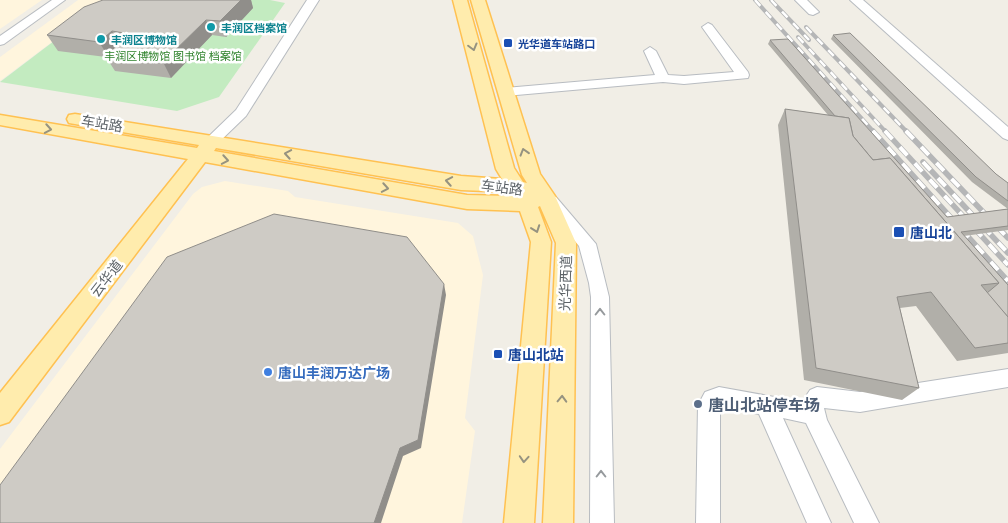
<svg xmlns="http://www.w3.org/2000/svg" width="1008" height="523" viewBox="0 0 1008 523" font-family="Lato,'Noto Sans SC',sans-serif">
	<rect width="100%" height="100%" fill="#f1eee6"/>
	<!-- commercial -->
	<g fill="#fff5dd">
		<polygon points="0,0 42,0 0,29"/>
		<polygon points="78,0 108,0 0,81 0,57"/>
		<polygon points="225,181 288,191 295,197 458,223 473,236 483,275 465,418 475,431 462,523 0,523 0,449 193,194 202,187"/>
	</g>
	<!-- green -->
	<polygon fill="#c3ebc0" points="108,0 270,0 285,3 219,97 177,111 0,82"/>
	<g fill="none" stroke-linecap="round" stroke-linejoin="round">
		<defs>
			<g id="minor">
				<polygon points="52,0 65,0 4,44 0,45 0,36"/>
				<polygon points="307,0 319,0 246,116 217,144 207,144 205,141 207,138 236,110"/>
				<polygon points="795,0 807,0 819,12 813,15 809,14"/>
				<polygon points="850,0 863,0 1008,127 1008,140 1003,138"/>
				<polygon points="708,23 712,25 748,72 749,75 748,78 684,84 663,82 506,96 499,92 506,88 655,75 644,51 650,47 656,51 668,75 684,76 734,72 702,27"/>
				<polygon points="550,195 556,197 596,244 609,297 614,523 590,523 591,297 589,283 579,246 542,201 544,197"/>
				<polygon points="1008,369 1008,387 860,412 824,408 827,420 879,523 854,523 806,423 783,418 831,523 807,523 759,414 720,407 720,523 696,523 698,405 705,392 719,387 802,402 810,390 817,387 860,392"/>
			</g>
			<path id="major" d="M453,0H467L514,168L523,182L527,183L522,175L471,0H485L540,174L555,196L576,243L573,523H543L556,243L540,206L538,207L551,242L534,523H504L531,242L520,211L467,209L205,162L9,422L0,425V393L188,159L0,125V115L197,148L199,145L69,123L67,119L69,115L75,114L461,176L502,179L496,169ZM216,148L461,190L510,192L512,196L467,195L214,151Z"/>
		</defs>
		<!-- minor casing -->
		<use href="#minor" stroke="#b8bcc1" stroke-width="2"/>
		<!-- major casing -->
		<use href="#major" stroke="#ffc151" stroke-width="3"/>
		<!-- minor -->
		<use href="#minor" fill="#fff" fill-rule="evenodd"/>
		<!-- major -->
		<use href="#major" fill="#ffecad" fill-rule="evenodd"/>
		<defs>
			<g id="rail-far1">
				<polyline points="755,0 874,132"/>
				<polyline points="771,0 809,40"/>
				<polyline points="806,27 907,132"/>
				<polyline points="798,37 886,132"/>
			</g>
			<g id="rail">
				<polyline points="873,131 1008,281"/>
				<polyline points="885,131 1008,265"/>
				<polyline points="906,131 1008,238"/>
				<polyline points="923,162 1008,253"/>
			</g>
		</defs>
		<!-- rail-far1 casing -->
		<use href="#rail-far1" stroke="#b5b6b7" stroke-width="4"/>
		<!-- rail casing -->
		<use href="#rail" stroke="#b5b6b7" stroke-width="5.5"/>
		<!-- rail-far1 -->
		<use href="#rail-far1" stroke="#fff" stroke-width="2.5" stroke-dasharray="8" stroke-linecap="butt"/>
		<!-- rail -->
		<use href="#rail" stroke="#fff" stroke-width="4" stroke-dasharray="11" stroke-linecap="butt"/>
	</g>
	<!-- wall -->
	<g fill="#b1afa9">
		<polygon points="241,0 251,0 253,8 226,37 212,35 171,78 115,71 106,57 58,51 47,35"/>
		<polygon points="833,35 996,174 1008,183 1008,209 972,182 831,39"/>
		<polygon points="770,40 947,217 1008,209 1008,230 964,236 1008,285 1008,353 957,361 916,306 900,308 919,388 902,400 804,380 778,125 785,109 828,115 768,44"/>
	</g>
	<!-- shaded-wall -->
	<g fill="#908e8a">
		<polygon points="241,0 251,0 253,8 226,37 220,21"/>
		<polygon points="206,20 212,35 171,78 163,62"/>
		<polygon points="112,31 121,47 108,56 99,42"/>
		<polygon points="444,284 446,295 421,448 403,456 381,523 374,523"/>
	</g>
	<!-- building -->
	<g fill="#cecbc5" stroke="#908e8a">
		<polygon points="103,0 241,0 220,21 206,20 163,62 105,56 130,34 112,31 99,42 47,35 84,7"/>
		<polygon points="850,33 996,174 1008,183 1008,201 976,177 833,35"/>
		<polygon points="788,39 947,217 1008,209 1008,226 961,232 1008,285 1008,317 987,293 999,283 890,158 873,160 853,136 849,118 835,116 770,40"/>
		<polygon points="785,109 849,118 853,136 873,160 890,158 999,283 981,285 1008,317 1008,343 975,348 931,292 897,297 919,388 816,368"/>
		<polygon points="274,214 407,237 444,284 418,440 400,448 374,523 0,523 0,485 167,257"/>
	</g>
	<!-- one-way arrows -->
	<defs><path id="oneway-chevron" d="M-2-3.5L2.5 0L-2 3.5" fill="none" stroke-width="1.6" stroke-linecap="round" stroke-linejoin="round" transform="scale(1.25)"/></defs>
	<g stroke="#969380">
		<use href="#oneway-chevron" transform="translate(473 47) rotate(75)"/>
		<use href="#oneway-chevron" transform="translate(48 129) rotate(10)"/>
		<use href="#oneway-chevron" transform="translate(524 152) rotate(-107)"/>
		<use href="#oneway-chevron" transform="translate(288 154) rotate(-170)"/>
		<use href="#oneway-chevron" transform="translate(225 160) rotate(10)"/>
		<use href="#oneway-chevron" transform="translate(449 181) rotate(-170)"/>
		<use href="#oneway-chevron" transform="translate(385 188) rotate(10)"/>
		<use href="#oneway-chevron" transform="translate(536 229) rotate(70)"/>
		<use href="#oneway-chevron" transform="translate(562 399) rotate(-88)"/>
		<use href="#oneway-chevron" transform="translate(524 459) rotate(94)"/>
	</g>
	<g stroke="#969a9d">
		<use href="#oneway-chevron" transform="translate(600 312) rotate(-90)"/>
		<use href="#oneway-chevron" transform="translate(601 474) rotate(-90)"/>
	</g>
	<!-- markers -->
	<g fill="#0f9aa8" stroke="#fff" stroke-width="2">
		<circle cx="211" cy="27" r="5"/>
		<circle cx="101" cy="39" r="5"/>
	</g>
	<g fill="#1a4fb4" stroke="#fff" stroke-width="2">
		<rect x="503" y="38" width="10" height="10" rx="2.5"/>
		<rect x="893" y="226" width="12" height="12" rx="2.5"/>
		<rect x="493" y="349" width="10" height="10" rx="2.5"/>
	</g>
	<circle fill="#3f7fe0" stroke="#fff" stroke-width="2" cx="268" cy="372" r="5"/>
	<circle fill="#5c6f8a" stroke="#fff" stroke-width="2" cx="698" cy="404" r="5"/>
	<g text-anchor="middle" dominant-baseline="central" stroke-width="5" stroke-linejoin="round" paint-order="stroke">
		<!-- far-culture labels -->
		<g font-size="11" font-weight="bold" fill="#0d838f" stroke="#fff" text-anchor="start">
			<text x="221" y="27">丰润区档案馆</text>
			<text x="111" y="39">丰润区博物馆</text>
		</g>
		<!-- far-transit labels -->
		<g font-size="11" font-weight="bold" fill="#164399" stroke="#fff" text-anchor="start">
			<text x="518" y="43">光华道车站路口</text>
		</g>
		<!-- far-park labels -->
		<g font-size="11" fill="#2d812a" stroke="#fff">
			<text x="173" y="55">丰润区博物馆 图书馆 档案馆</text>
		</g>
		<!-- street labels -->
		<g font-size="14" fill="#5d6368" stroke="#fff">
			<text transform="translate(102 123) rotate(9)">车站路</text>
			<text transform="translate(502 187) rotate(7)">车站路</text>
			<text transform="translate(106 278) rotate(-52)">云华道</text>
			<text transform="translate(565 283) rotate(-88)">光华西道</text>
		</g>
		<!-- transit labels -->
		<g font-size="14" font-weight="bold" fill="#164399" stroke="#fff" text-anchor="start">
			<text x="910" y="232">唐山北</text>
			<text x="508" y="354">唐山北站</text>
		</g>
		<!-- shop labels -->
		<g font-size="14" font-weight="bold" fill="#366cbe" stroke="#fff" text-anchor="start">
			<text x="278" y="372">唐山丰润万达广场</text>
		</g>
		<!-- near-service labels -->
		<g font-size="16" font-weight="bold" fill="#4e5e75" stroke="#fff" text-anchor="start">
			<text x="708" y="404">唐山北站停车场</text>
		</g>
	</g>
</svg>
